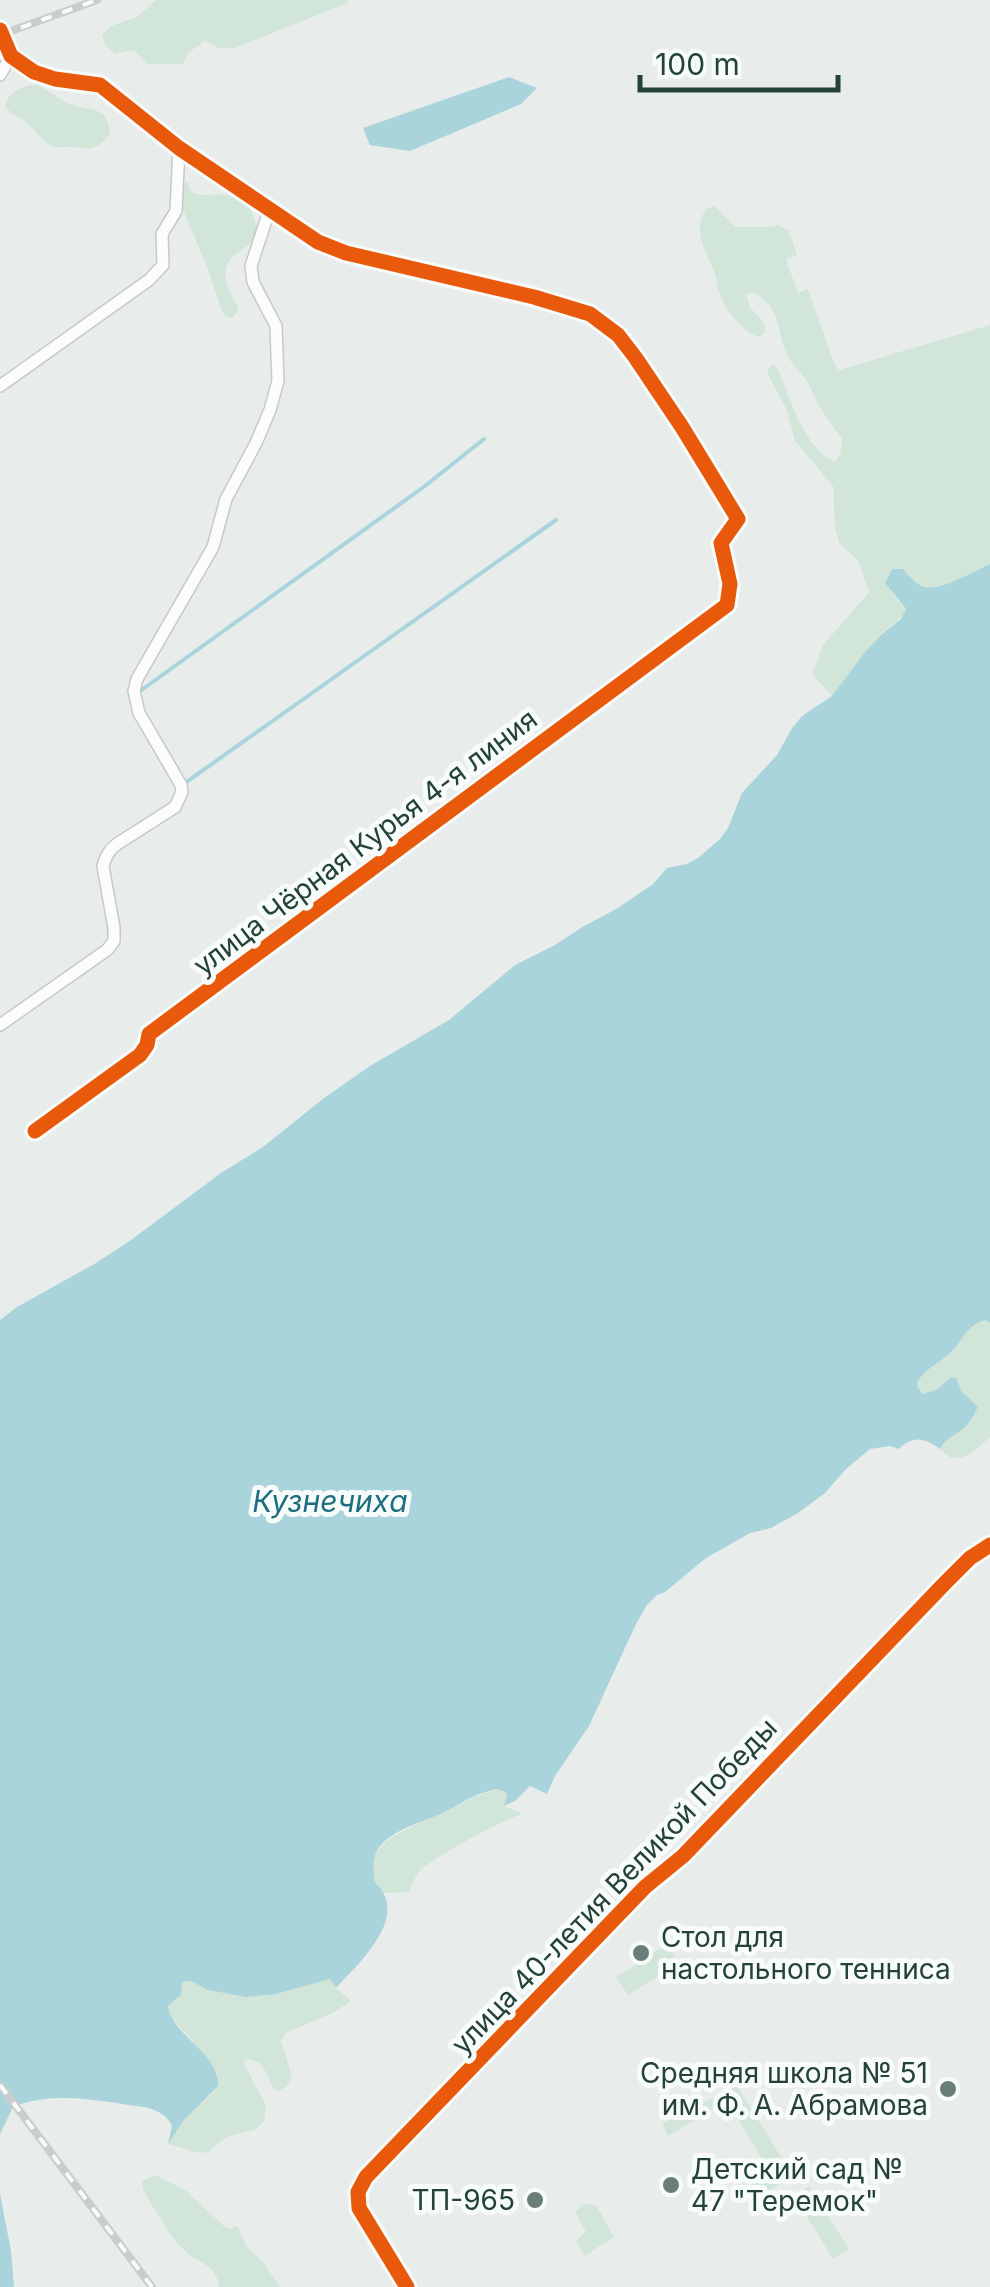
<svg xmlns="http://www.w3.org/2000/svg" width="990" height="2287" viewBox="0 0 990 2287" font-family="Inter,sans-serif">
	<rect width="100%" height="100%" fill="#e8edeb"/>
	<!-- green -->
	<g fill="#d1e6d8">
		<path d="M156,0H349L345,4L235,48H219L205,41L189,52L183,64H147C134,50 136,48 115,54L105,45L102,35L111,26L137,17Z"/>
		<path d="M31,85H38C50,91 62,102 75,106C95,111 108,107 110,134C91,156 88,146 65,147C55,147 59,149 49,144C40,139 38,133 31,127C23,119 12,116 5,106C9,92 18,88 31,85Z"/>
		<path d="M187,181L191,192C205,199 222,190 237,198C243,201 250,208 253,215C267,247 232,249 227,265C221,281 232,296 239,309L233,318L226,317L222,312L208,269L182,207V186Z"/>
		<path d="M714,206L736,227C751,226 763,229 778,225L789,231L797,255L786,259L798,293L808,289L834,363L839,370L990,325V564C975,571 941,592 925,588C917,586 910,577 905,571L890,591L906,610L904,615L876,639L832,696L812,674L823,645L869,592L858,560L839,543L835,527L833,486L795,441L786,408L770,379L767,369L774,365C784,377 785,389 791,403C799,422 815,456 835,461L840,455L842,439C835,428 826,418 820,407C815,400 813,392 809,385C804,376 796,369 790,360C774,334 786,312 754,293L746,294L750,307L765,325V332L759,337C743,333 724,308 719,292C716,284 717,276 713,269C705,249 692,230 706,209Z"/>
		<path d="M985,1320L990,1323V1437C979,1447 967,1460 951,1458L940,1449L946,1439L967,1426L978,1407L961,1391L940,1385L936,1390L923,1394L918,1388L917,1382C929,1366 935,1365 949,1354C963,1342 966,1326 985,1320Z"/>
		<path d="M497,1790H502L507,1795L504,1806L523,1814C505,1818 435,1856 421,1870C415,1876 412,1884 410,1892L383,1893C351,1847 405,1829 439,1815C459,1806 475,1794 497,1790Z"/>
		<polygon points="667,1944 679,1963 628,1995 616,1977"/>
		<path d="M330,1979L336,1988L351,2001L333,2013L286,2033L281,2041L292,2076L287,2086L279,2091L274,2090C266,2075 265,2059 245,2059L244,2063L266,2106L264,2121L257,2129L227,2137L208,2152L199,2153L168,2144L184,2120L215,2090L217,2072L197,2046L170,2016L168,2005L177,1999L182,1982L191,1981L208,1990L246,1997L276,1994Z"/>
		<polygon points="737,2086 793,2176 759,2196 747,2177 765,2164 727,2101 668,2136 662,2124"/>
		<path d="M156,2175L186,2191L226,2228L230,2229L237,2225L247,2247L263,2262L280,2287H219C217,2266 201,2264 186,2252C171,2239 154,2208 143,2190L142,2181Z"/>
		<polygon points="809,2186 849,2249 833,2259 794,2196"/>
		<polygon points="583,2204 596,2205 614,2237 584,2256 576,2241 586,2232 575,2212"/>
	</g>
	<!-- water -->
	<g fill="#a9d4db">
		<polygon points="509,77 537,88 521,104 410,151 370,145 363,128"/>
		<path d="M990,564V1323L985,1320C965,1326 963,1342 949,1354C935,1366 929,1366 917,1382L918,1388L923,1394L936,1390L952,1377L957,1379L961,1391L978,1407C974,1414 971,1422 964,1428C955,1436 946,1437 940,1449C925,1438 913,1435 899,1449L890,1446L870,1449L846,1469L825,1493L798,1513L771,1528L750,1533L706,1558L665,1592L657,1595L647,1605L636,1624L589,1726L555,1776L547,1794L530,1786L515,1801L504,1806L507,1795L505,1792C496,1789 498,1789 489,1791C473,1795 460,1804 445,1812C425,1822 397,1827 381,1845C372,1855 372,1872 376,1883C410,1917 360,1962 336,1988L330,1979L276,1994L246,1997L208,1990L191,1981L182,1982L181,1995L168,2006C173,2037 220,2053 218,2086L184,2120L168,2144L172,2126C167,2114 156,2110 144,2107C100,2101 54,2090 13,2107L0,2134V1320L17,1307L96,1263L131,1240L221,1173L263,1147L324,1098L370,1066L449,1020L515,965L555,945L584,926L618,908L653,884L667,868L687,864L698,858L720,839L728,828L742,793L777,755L792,728L802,716L832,696L866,651L880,636L901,619L906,609L885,583L892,569H903C908,575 914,582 921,586C936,594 975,571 990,564Z"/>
		<polygon points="0,2194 11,2251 14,2287 0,2287"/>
	</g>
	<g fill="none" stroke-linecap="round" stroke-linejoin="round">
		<!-- stream -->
		<g stroke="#a9d4db" stroke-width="4">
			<polyline points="136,694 425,486 484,439"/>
			<polyline points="185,783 556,520"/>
		</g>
		<defs>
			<g id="street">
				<polyline points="0,30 11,56 34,72 55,79 100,85 179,148 318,242 346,253 534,297 590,314 618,335 635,357 682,427 738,519 721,543 730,584 727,605 149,1034 147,1045 140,1055 35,1131"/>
				<polyline points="0,75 11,56"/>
				<polyline points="0,386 149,280 163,265 162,234 176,211 179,148"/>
				<path d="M0,1025L107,950L114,941V928L103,866C106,856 109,850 117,844L175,807L182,792L181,785L139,713L134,691L137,679L213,547L226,499L256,443L270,410L278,381L276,326L253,282L251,266L270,208"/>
				<polyline points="407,2287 359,2208 358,2192 366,2177 645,1887 683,1856 945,1583 970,1558 990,1545"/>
			</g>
		</defs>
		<!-- street casing -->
		<use href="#street" stroke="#c5cac8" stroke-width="14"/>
		<!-- street -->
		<use href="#street" stroke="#fcfcfc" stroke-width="11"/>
		<defs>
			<g id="rail">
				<polyline points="0,35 97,0"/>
				<polyline points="0,2085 152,2287"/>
			</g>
		</defs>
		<!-- rail casing -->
		<use href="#rail" stroke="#c9cdcc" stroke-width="8"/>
		<!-- rail -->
		<use href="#rail" stroke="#f7fbf9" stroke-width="4" stroke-dasharray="11" stroke-linecap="butt"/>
		<defs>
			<g id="cycleway">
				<polyline points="0,30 11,56 34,72 55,79 100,85 179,148 318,242 346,253 534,297 590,314 618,335 635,357 682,427 738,519 721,543 730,584 727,605 149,1034 147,1045 140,1055 35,1131"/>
				<polyline points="407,2287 359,2208 358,2192 366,2177 645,1887 683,1856 945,1583 970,1558 990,1545"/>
			</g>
		</defs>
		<!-- cycleway casing -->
		<use href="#cycleway" stroke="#f7fbf9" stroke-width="21"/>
		<!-- cycleway -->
		<use href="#cycleway" stroke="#e8590c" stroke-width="15"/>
	</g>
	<!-- markers -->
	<g fill="#697e78" stroke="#f7fbf9" stroke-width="4">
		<circle cx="641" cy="1953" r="10"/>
		<circle cx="948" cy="2089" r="10"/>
		<circle cx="671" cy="2185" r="10"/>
		<circle cx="535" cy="2200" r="10"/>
	</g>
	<g text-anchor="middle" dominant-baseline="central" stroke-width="10" stroke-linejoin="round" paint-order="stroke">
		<!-- street labels -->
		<g font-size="28" fill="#24423a" stroke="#f7fbf9">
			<text transform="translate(365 842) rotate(-37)">улица Чёрная Курья 4-я линия</text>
			<text transform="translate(614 1886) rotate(-46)">улица 40-летия Великой Победы</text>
		</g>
		<!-- poi labels -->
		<g font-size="28" fill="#24423a" stroke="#f7fbf9" text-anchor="start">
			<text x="661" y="1937">Стол для<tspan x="661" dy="32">настольного тенниса</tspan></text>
			<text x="928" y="2073" text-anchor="end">Средняя школа № 51<tspan x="928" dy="32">им. Ф. А. Абрамова</tspan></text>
			<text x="691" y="2169">Детский сад №<tspan x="691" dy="32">47 "Теремок"</tspan></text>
			<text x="515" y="2200" text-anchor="end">ТП-965</text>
		</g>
		<!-- water labels -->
		<g font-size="30" font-style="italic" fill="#1c6f80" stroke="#f7fbf9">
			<text x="330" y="1501">Кузнечиха</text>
		</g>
	</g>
	<!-- scale -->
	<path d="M640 75v15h198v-15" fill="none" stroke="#24423a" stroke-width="5"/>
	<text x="655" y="75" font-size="30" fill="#24423a" stroke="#f7fbf9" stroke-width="8" paint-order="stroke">100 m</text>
</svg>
